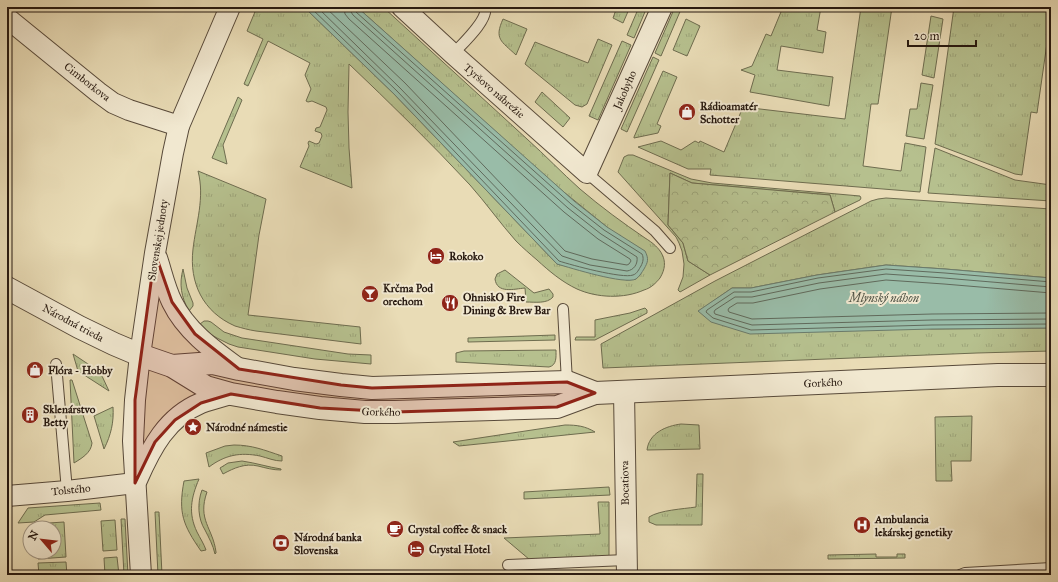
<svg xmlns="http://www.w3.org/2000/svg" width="1058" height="582" viewBox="0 0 1058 582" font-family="'IM FELL Great Primer',serif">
	<defs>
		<pattern id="grass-tufts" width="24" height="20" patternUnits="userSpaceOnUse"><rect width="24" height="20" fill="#b6c08e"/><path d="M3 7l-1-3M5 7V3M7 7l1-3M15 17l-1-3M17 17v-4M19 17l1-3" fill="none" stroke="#9ca479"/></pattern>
		<pattern id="park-crowns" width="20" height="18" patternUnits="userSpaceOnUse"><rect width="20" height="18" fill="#b6c08e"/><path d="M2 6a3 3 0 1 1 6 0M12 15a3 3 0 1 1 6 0" fill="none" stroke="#9ca479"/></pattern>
	</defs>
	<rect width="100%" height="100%" fill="#e9dcb6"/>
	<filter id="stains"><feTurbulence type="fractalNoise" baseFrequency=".005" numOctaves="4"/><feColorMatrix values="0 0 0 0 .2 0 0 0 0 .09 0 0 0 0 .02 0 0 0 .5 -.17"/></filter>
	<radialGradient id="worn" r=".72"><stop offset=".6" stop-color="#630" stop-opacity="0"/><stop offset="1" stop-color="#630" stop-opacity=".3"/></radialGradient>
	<!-- grass -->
	<g fill="url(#grass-tufts)" stroke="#6e6c4f">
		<path d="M257,7H304L394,94L557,264L627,280L636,279L641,274L607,227L554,184L357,7H383C431,51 479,95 527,139C545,155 562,173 580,189C601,207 623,223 645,238C660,247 671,260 660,278C656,283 651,288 644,290C624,299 597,298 577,289C562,282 549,271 537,260C530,254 523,248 516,241C500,223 486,203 470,185C431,143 390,103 349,64L348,112L349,148L352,188L300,167L309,146L308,143L309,141L316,144L319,143L322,136L321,133L315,131L316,128L320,127L327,110L326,107L312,101L308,102L306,101L311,89L305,75L310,63L268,41L248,86L244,84L263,39L247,31Z"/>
		<polygon points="617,7 630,7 623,23 613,18"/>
		<polygon points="639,7 647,7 634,38 627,35"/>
		<polygon points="675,7 682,7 661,56 655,53"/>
		<polygon points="783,7 821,7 817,30 826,32 823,53 781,46 777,70 833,77 829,106 750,92 755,75 741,70 752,66 766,34 771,36"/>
		<polygon points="861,7 892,7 878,104 871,104 863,166 901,171 905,143 926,147 920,192 710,175 711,169 688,169 638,147 661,141 681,150 695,141 699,143 700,141 724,152 743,107 845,119"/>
		<polygon points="954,7 1051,7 1051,15 1037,113 1031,112 1022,175 1015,174 935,144"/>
		<polygon points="931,16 943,19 934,78 922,75"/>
		<path d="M503,19L527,29L516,55C501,41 494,39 503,19Z"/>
		<polygon points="686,19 700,26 687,56 673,50"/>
		<polygon points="598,39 612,45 587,104 582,107 575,105 525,64 535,42 588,63"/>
		<polygon points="622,41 631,45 598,120 589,116"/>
		<polygon points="653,57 659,60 627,132 621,129"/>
		<polygon points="663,71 677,77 657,124 661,126 658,133 634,138 634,137"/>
		<polygon points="921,83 933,85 924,139 906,136 910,109 917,109"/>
		<polygon points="542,92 570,118 563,127 535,102"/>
		<polygon points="238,97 242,100 223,145 227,164 212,158"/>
		<polygon points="935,148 1015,180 1051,185 1051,201 928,193"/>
		<polygon points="628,155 633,155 691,179 712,183 860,196 861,198 860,200 835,212 830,195 692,183 670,173 668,225 683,243 688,261 710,275 680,292 678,290 683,277 684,264 682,251 679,243 676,237 618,172 624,157"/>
		<path d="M198,171L266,199L259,235L248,315L360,327L361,344L256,331C249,330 242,328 235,326C203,312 189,283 193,249C196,223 205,198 198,171Z"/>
		<polygon points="886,198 1051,209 1051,278 945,269 886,265 817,275 751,288 732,288 699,311 932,329 1051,328 1051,351 977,353 603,368 601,344 715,281 871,201 878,199"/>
		<path d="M183,269L187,288L193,303V306L189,311C181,297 179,284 183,269Z"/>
		<path d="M505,270L534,293L549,289L553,294V297C547,304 535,302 526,302L525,288C514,289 497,294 495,279L497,274Z"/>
		<polygon points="645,308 647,310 647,313 595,340 575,340 576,337 595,337 595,320 630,313"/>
		<polygon points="204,321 208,321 211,322 224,332 242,338 348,354 371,355 371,364 315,359 238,347 229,344 217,338 210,334 200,324"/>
		<polygon points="555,335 555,340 468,342 468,338"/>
		<path d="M556,350C556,357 557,365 549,367L456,362V353L464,351Z"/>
		<polygon points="73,354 97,370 102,376 109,391 78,371"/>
		<path d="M70,380H72L92,443C91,453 82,458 74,463Z"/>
		<path d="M113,407C114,422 111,435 104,449L94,416Z"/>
		<polygon points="972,416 971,461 951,461 952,481 936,481 935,417"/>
		<path d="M681,424L699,425L700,449L647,450C649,433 666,426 681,424Z"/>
		<path d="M565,425C577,425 585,426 595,432L459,446L453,442Z"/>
		<path d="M234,445C252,445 264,450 282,456V461C274,461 268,458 260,456C240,452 225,455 209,467L206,453L225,446Z"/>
		<path d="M242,461C256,463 268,467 281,469V470C273,470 266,468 258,466C245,463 234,468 223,474L220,468L228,463Z"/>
		<path d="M697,474H703L702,525H656L649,522V517C660,510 683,509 696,507Z"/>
		<path d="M199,479C191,498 188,513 197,532C200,538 204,544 206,550L201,551C183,525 178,513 184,481Z"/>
		<polygon points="609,487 610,495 524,499 524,492"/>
		<path d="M202,490L207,492C197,520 213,528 216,552V553L215,554C213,545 209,538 205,530C198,519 197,503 202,490Z"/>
		<polygon points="598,502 609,502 609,557 530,560 504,538 600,534"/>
		<polygon points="100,503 101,510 45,515 34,522 18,523 28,508"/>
		<polygon points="155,512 159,512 162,575 158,575"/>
		<polygon points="121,519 125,519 128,575 124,575"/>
		<polygon points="115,520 117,550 103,551 101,521"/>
		<polygon points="64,522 66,557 38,559 38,552 54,552 54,528 41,528 49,523"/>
		<polygon points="876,554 876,557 897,557 897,554 905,554 905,558 828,559 828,555"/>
		<polygon points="117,557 119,575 105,575 104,558"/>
		<polygon points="66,562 67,575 39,575 38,563"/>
		<polygon points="610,572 610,575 546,575"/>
	</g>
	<!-- park -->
	<polygon fill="url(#park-crowns)" stroke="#6e6c4f" points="670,173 692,183 830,195 835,212 710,275 688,261 683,243 668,225"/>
	<!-- water -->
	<g fill="#99bca8" stroke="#6b7b6b">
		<path d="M304,7H357L574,201L607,227L645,251C649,259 648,262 644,269C642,272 640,276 636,279C625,285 571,268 557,264L394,94Z"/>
		<polygon points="886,265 945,269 1051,278 1051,328 932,329 750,334 711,322 698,311 732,288 751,288 817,275"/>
	</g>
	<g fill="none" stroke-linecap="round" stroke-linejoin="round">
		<!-- shore -->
		<g stroke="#606a5c" stroke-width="1">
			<path d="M310,7L397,91L559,261C571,265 623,279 633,275C637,274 639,269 641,266C643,262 644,258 642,254L604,230L571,204L356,12L355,7"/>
			<path d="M317,7L400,88L562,256L590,265L627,271C634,270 638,264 637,257L601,234L568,208L353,15L351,12L350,7"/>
			<polyline points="325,7 405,83 565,251 592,259 627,265 629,264 631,261 630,259 598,239 564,212 349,19 345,14 344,7"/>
			<polyline points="1051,282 945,273 886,269 818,278 751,292 734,292 707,310 706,312 713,318 751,330 932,325 1051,324"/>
			<polyline points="1051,287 944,278 886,274 819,283 752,297 735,297 715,310 714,312 715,314 752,325 932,320 1051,319"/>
			<polyline points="1051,293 944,284 886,280 820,289 753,303 737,303 729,308 728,310 729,312 752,319 932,314 1051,313"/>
		</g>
		<defs>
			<g id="service">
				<path d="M453,54C461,45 489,20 485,7"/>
				<polyline points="587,173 655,231 670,248"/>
				<polyline points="563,309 567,382"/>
				<polyline points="56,364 67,491"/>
				<polyline points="508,565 626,560"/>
				<polyline points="960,575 965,573 1051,568"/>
			</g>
			<g id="minor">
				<polyline points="402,7 453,54 587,173 662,7"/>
				<polyline points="7,18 98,92 113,103 129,110 179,126"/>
				<path d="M157,258C162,273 165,288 172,302C186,331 213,350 239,369"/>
				<polyline points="624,392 627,575"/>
				<path d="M137,480C151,448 167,417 201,403C211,399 221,397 231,394"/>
				<polyline points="7,496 67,491 135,483"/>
				<polyline points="141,575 133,441 135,400 140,355 155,253 173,153 179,126 230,7"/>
			</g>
			<g id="tertiary">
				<polyline points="7,288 79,327 114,344 140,355 172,366 206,387 231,394 277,402 320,408 365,412 395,412 557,407 595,393 998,375 1051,375"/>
				<polyline points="172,366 213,363 239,369 294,379 341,385 372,388 567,382 595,393"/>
			</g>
		</defs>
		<!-- service casing -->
		<use href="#service" stroke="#584a3a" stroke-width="12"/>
		<!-- minor casing -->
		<use href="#minor" stroke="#584a3a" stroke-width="22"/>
		<!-- tertiary casing -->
		<use href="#tertiary" stroke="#584a3a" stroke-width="24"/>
		<!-- service -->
		<use href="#service" stroke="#f1e8d0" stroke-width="10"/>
		<!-- minor -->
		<use href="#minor" stroke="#f1e8d0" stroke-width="20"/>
		<!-- tertiary -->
		<use href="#tertiary" stroke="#f1e8d0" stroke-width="22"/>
	</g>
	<!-- marked area -->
	<path fill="#8f2418" fill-opacity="0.2" stroke="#8f2418" stroke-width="3" stroke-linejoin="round" d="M155,253L172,302L195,334L239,369L341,385L372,388L567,382L595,393L557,407L395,412L320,408L231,394L201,403L175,420L155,442L135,483V400Z"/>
	<!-- icons -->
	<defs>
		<symbol id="shop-disc" viewBox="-11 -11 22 22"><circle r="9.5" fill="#8f2418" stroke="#f1e8d0"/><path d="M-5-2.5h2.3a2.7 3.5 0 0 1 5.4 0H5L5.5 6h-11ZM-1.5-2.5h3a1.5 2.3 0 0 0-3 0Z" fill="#fff"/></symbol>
		<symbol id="hotel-disc" viewBox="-11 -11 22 22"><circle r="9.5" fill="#8f2418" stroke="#f1e8d0"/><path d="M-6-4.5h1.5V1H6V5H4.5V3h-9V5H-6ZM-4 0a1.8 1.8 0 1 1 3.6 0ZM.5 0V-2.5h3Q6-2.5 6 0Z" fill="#fff"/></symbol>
		<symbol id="bar-disc" viewBox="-11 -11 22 22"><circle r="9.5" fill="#8f2418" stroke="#f1e8d0"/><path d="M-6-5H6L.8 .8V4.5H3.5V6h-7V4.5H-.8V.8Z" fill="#fff"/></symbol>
		<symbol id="restaurant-disc" viewBox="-11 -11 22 22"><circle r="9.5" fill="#8f2418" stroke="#f1e8d0"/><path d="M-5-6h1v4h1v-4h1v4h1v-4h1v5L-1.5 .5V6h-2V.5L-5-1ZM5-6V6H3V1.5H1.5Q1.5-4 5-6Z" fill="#fff"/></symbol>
		<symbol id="building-disc" viewBox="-11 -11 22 22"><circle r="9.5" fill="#8f2418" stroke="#f1e8d0"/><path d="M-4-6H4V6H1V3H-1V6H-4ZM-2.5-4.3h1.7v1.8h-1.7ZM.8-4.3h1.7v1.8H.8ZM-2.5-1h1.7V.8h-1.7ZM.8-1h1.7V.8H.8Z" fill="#fff"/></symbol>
		<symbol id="sight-disc" viewBox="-11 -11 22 22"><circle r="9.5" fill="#8f2418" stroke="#f1e8d0"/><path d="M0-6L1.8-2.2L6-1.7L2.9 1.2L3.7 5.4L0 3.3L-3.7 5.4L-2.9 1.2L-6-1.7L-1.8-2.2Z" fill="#fff"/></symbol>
		<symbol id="hospital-disc" viewBox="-11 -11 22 22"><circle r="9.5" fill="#8f2418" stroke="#f1e8d0"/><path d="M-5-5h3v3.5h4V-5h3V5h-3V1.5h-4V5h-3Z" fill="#fff"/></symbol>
		<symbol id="cafe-disc" viewBox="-11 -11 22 22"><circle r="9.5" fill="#8f2418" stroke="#f1e8d0"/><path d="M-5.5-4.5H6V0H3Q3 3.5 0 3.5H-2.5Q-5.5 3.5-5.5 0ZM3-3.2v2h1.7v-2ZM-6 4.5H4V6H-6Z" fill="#fff"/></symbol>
		<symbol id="bank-disc" viewBox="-11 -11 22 22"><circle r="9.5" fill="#8f2418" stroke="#f1e8d0"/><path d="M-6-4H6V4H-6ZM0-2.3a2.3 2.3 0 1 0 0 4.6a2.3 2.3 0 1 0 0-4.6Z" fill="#fff"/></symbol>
	</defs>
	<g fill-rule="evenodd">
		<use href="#shop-disc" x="677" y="102" width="20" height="20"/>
		<use href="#hotel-disc" x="426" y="246" width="20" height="20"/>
		<use href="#bar-disc" x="360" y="284" width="20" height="20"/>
		<use href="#restaurant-disc" x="440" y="293" width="20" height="20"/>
		<use href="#shop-disc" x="25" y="360" width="20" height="20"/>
		<use href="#building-disc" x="20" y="405" width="20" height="20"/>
		<use href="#sight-disc" x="183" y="417" width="20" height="20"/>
		<use href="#hospital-disc" x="852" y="515" width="20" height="20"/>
		<use href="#cafe-disc" x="385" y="519" width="20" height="20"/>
		<use href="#bank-disc" x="271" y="533" width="20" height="20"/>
		<use href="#hotel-disc" x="406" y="539" width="20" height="20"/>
	</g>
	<g text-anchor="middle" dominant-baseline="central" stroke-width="4" stroke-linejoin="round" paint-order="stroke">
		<!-- street labels -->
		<g font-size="11" fill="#271910" stroke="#f1e8d0">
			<text transform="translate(87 82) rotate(38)">Cimborkova</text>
			<text transform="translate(625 90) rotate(-66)">Jakobyho</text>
			<text transform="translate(494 91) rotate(41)">Tyršovo nábrežie</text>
			<text transform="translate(158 240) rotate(-81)">Slovenskej jednoty</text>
			<text transform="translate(73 323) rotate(28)">Národná trieda</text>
			<text transform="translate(823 383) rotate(-3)">Gorkého</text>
			<text transform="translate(381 412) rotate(1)">Gorkého</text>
			<text transform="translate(625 483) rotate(-91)">Bocatiova</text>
			<text transform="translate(71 490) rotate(-6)">Tolstého</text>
		</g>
		<!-- poi labels -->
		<g font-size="11" font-weight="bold" fill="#271910" stroke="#f1e8d0" text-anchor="start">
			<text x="700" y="106">Rádioamatér<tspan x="700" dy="13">Schotter</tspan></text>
			<text x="449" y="256">Rokoko</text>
			<text x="383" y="288">Krčma Pod<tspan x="383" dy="13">orechom</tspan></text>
			<text x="463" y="297">OhniskO Fire<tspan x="463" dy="13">Dining &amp; Brew Bar</tspan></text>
			<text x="48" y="370">Flóra - Hobby</text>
			<text x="43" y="409">Sklenárstvo<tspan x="43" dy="13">Betty</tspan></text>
			<text x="206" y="427">Národné námestie</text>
			<text x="875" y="519">Ambulancia<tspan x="875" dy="13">lekárskej genetiky</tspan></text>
			<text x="408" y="529">Crystal coffee &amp; snack</text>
			<text x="294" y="537">Národná banka<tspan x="294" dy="13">Slovenska</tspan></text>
			<text x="429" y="549">Crystal Hotel</text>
		</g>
		<!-- water labels -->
		<g font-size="12" font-style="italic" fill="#4f5245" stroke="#f1e8d0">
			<text x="884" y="298">Mlynský náhon</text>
		</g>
	</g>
	<!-- margin -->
	<rect width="1058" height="582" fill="none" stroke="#e9dcb6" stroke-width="24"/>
	<rect x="8" y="8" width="1042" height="566" fill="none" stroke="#271910" stroke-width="2"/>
	<rect x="12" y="12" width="1034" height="558" fill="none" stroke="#271910"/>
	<!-- north arrow -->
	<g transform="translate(42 540) rotate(298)"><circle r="19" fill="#f1e8d0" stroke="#a09583"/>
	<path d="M0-3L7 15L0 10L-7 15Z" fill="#8f2418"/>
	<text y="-6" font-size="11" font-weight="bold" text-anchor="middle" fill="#271910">N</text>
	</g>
	<!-- scale -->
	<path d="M908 40v6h68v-6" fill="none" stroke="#271910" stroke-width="2"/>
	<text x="914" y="40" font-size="12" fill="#271910" stroke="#f1e8d0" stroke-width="3" paint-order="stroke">20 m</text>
	<rect width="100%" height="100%" filter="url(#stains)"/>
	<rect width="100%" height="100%" fill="url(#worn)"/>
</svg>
